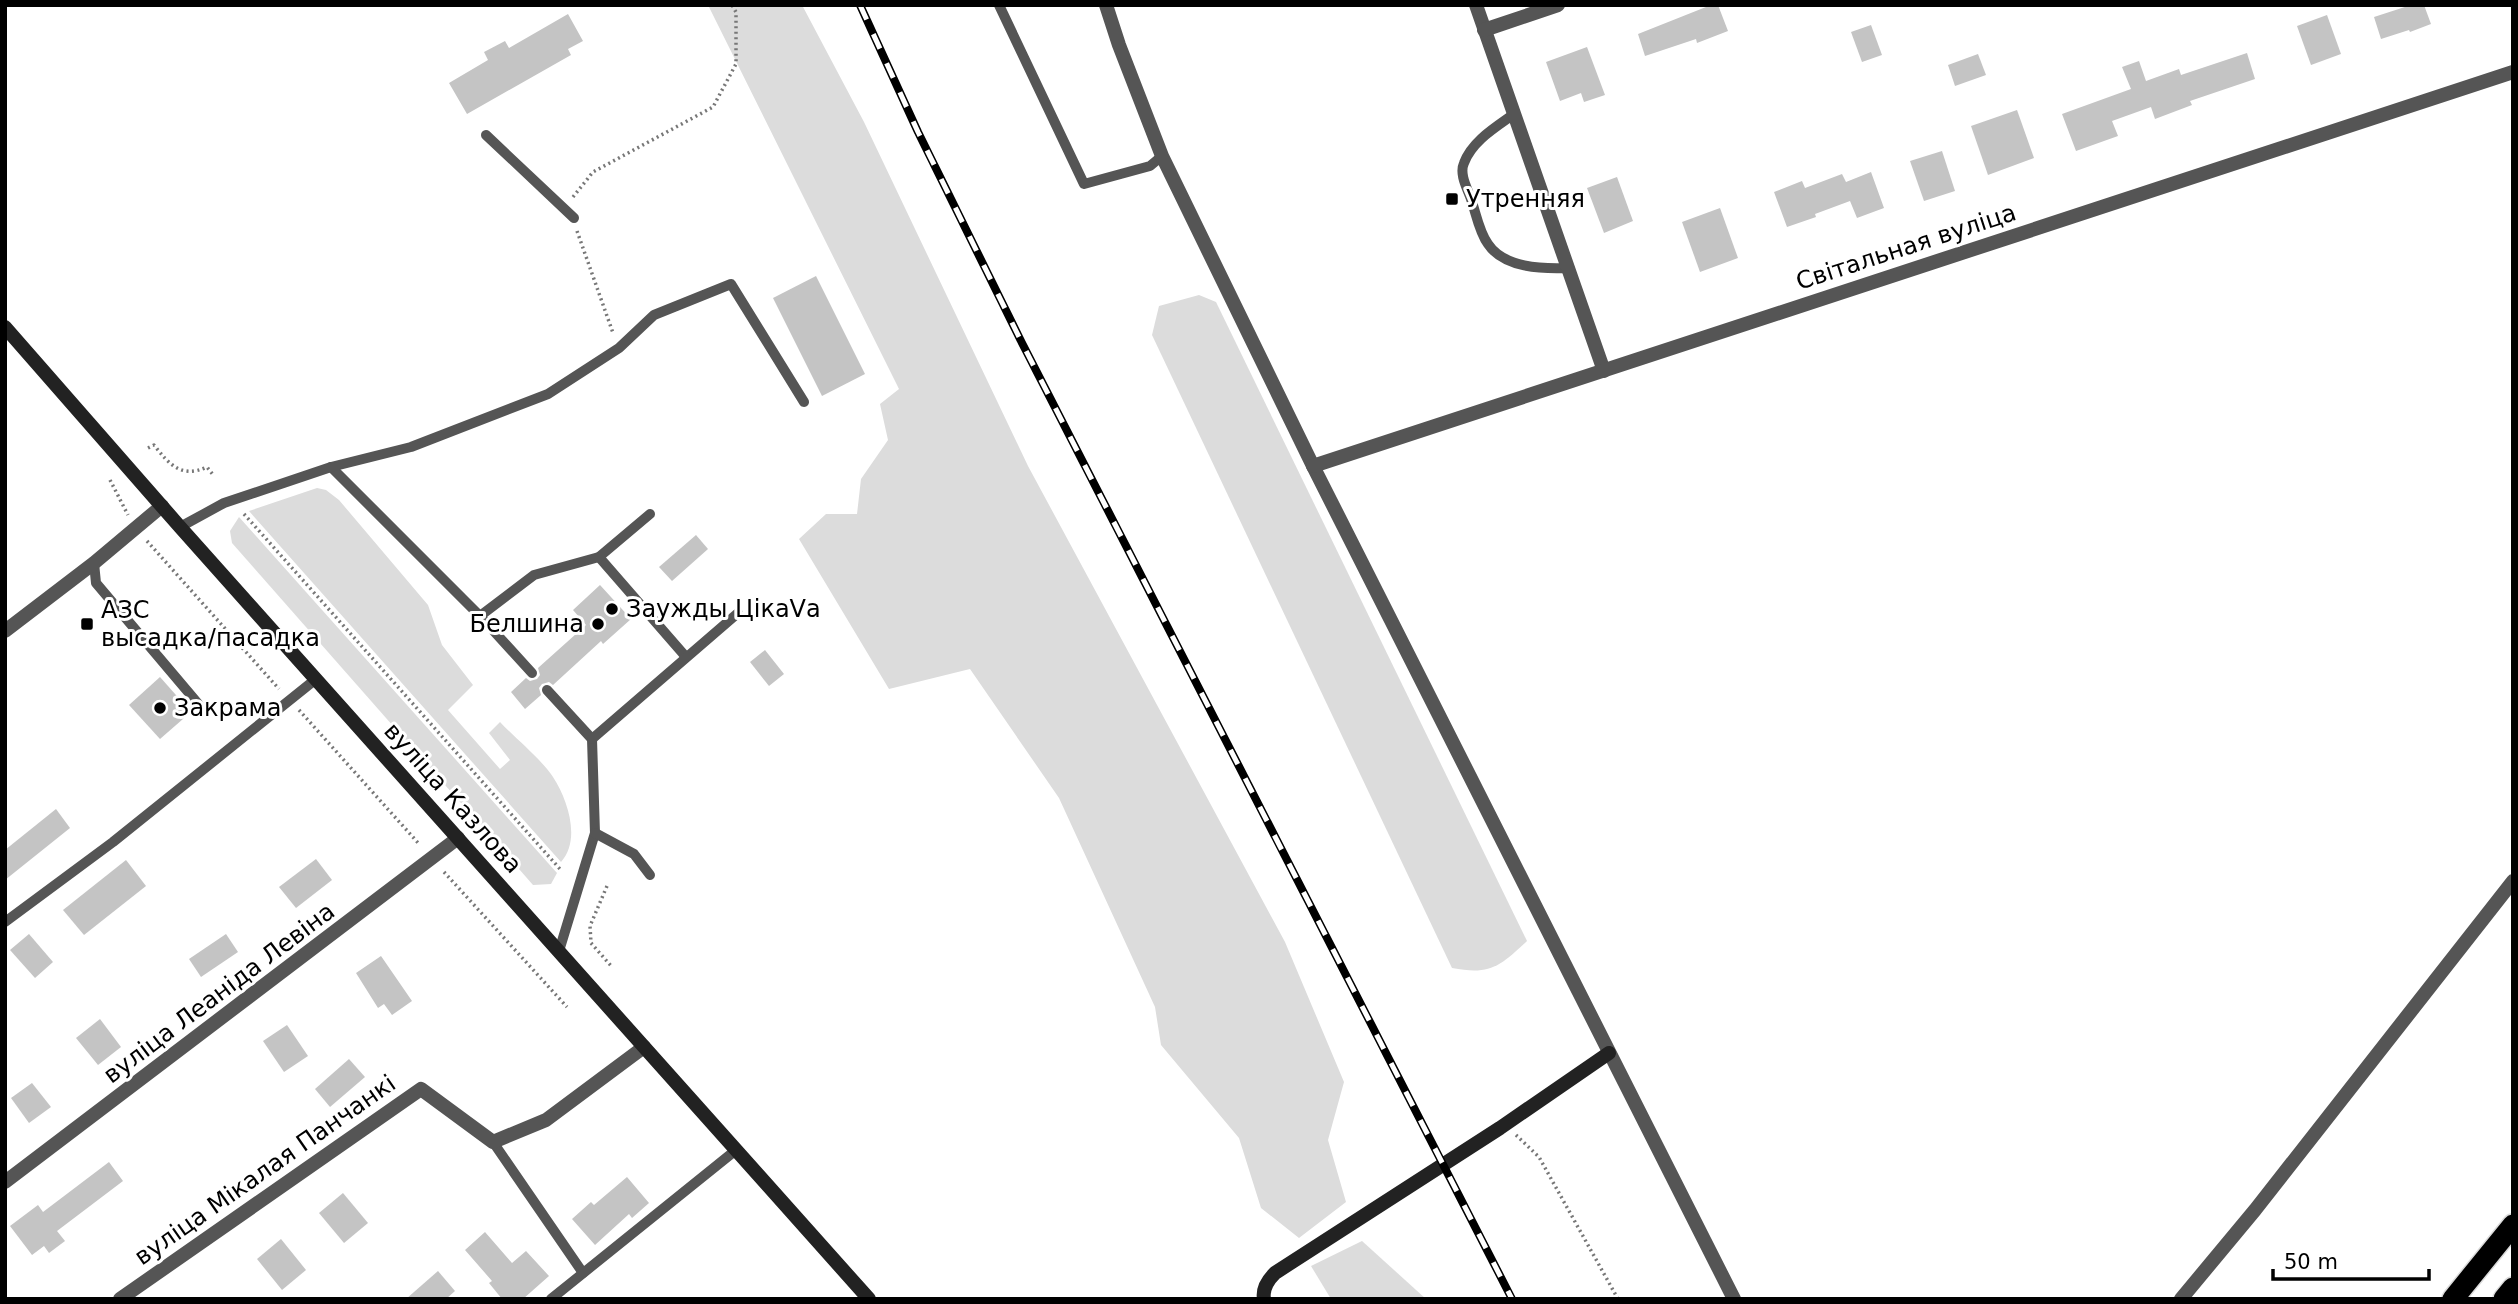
<svg xmlns="http://www.w3.org/2000/svg" width="2518" height="1304" viewBox="0 0 2518 1304" font-family="'DejaVu Sans',sans-serif">
	<rect width="100%" height="100%" fill="#fff"/>
	<!-- green -->
	<g fill="#dcdcdc">
		<polygon points="708,5 802,5 864,122 1028,466 1285,942 1344,1082 1328,1140 1346,1202 1299,1238 1261,1208 1239,1138 1161,1045 1155,1007 1059,798 970,669 889,689 799,539 826,514 857,514 861,479 888,440 880,404 899,389"/>
		<path d="M1199,295L1216,302L1527,941C1499,967 1490,975 1452,968L1152,335L1159,306Z"/>
		<path d="M317,488L326,490L339,500L428,605L442,645L473,685L448,710L500,769L510,760L489,733L500,722C515,738 541,759 553,777C568,800 581,840 561,862L249,511Z"/>
		<polygon points="239,517 557,873 551,884 533,885 232,543 230,531"/>
		<polygon points="1362,1241 1426,1299 1331,1299 1311,1266"/>
	</g>
	<!-- building -->
	<g fill="#c4c4c4">
		<polygon points="1711,5 1718,5 1728,31 1697,43 1696,39 1645,56 1638,34"/>
		<polygon points="2411,5 2424,5 2431,24 2410,32 2409,30 2381,39 2374,17"/>
		<polygon points="568,14 583,41 568,49 571,55 467,114 449,83 488,60 484,52 505,41 509,48"/>
		<polygon points="2327,15 2341,54 2311,65 2297,26"/>
		<polygon points="1871,25 1882,55 1862,62 1851,32"/>
		<polygon points="1587,47 1605,95 1584,102 1581,93 1560,101 1546,62"/>
		<polygon points="2247,53 2255,79 2190,101 2192,105 2155,119 2151,107 2112,121 2118,136 2076,151 2062,114 2131,89 2122,67 2139,61 2146,81 2179,69 2181,75"/>
		<polygon points="1978,54 1986,75 1955,86 1948,65"/>
		<polygon points="2017,110 2034,158 1988,175 1971,126"/>
		<polygon points="1942,151 1955,191 1924,201 1910,161"/>
		<polygon points="1871,172 1884,208 1857,218 1850,201 1815,214 1816,217 1787,227 1774,192 1802,181 1805,188 1842,174 1846,182"/>
		<polygon points="1617,177 1633,221 1604,233 1587,188"/>
		<polygon points="1720,208 1738,258 1700,272 1682,222"/>
		<polygon points="816,276 865,374 822,396 773,298"/>
		<polygon points="696,535 708,549 672,581 659,567"/>
		<polygon points="600,585 631,619 603,644 601,641 553,685 549,682 542,684 539,688 541,695 525,709 511,692 526,678 530,681 537,679 540,675 538,668 586,625 573,610"/>
		<polygon points="765,650 784,674 769,686 750,662"/>
		<polygon points="160,677 191,712 160,739 129,705"/>
		<polygon points="56,809 70,828 5,880 5,850"/>
		<polygon points="316,859 332,880 296,908 279,887"/>
		<polygon points="126,860 146,886 84,935 63,910"/>
		<polygon points="29,934 53,962 35,978 10,950"/>
		<polygon points="226,934 238,952 201,977 189,959"/>
		<polygon points="381,956 412,1001 392,1015 384,1004 378,1008 356,973"/>
		<polygon points="100,1019 121,1047 98,1065 76,1038"/>
		<polygon points="287,1025 308,1056 284,1072 263,1041"/>
		<polygon points="349,1059 365,1077 330,1107 315,1089"/>
		<polygon points="32,1083 51,1107 29,1123 11,1098"/>
		<polygon points="109,1162 123,1181 57,1231 65,1241 49,1253 44,1246 32,1255 10,1226 38,1205 43,1212"/>
		<polygon points="627,1177 649,1203 632,1218 629,1214 595,1245 572,1219 591,1202 594,1205"/>
		<polygon points="343,1193 368,1223 344,1243 319,1213"/>
		<polygon points="485,1232 512,1263 526,1251 549,1276 523,1299 502,1299 489,1283 492,1281 465,1250"/>
		<polygon points="281,1239 306,1270 282,1290 257,1259"/>
		<polygon points="438,1271 455,1291 446,1299 406,1299"/>
	</g>
	<g fill="none" stroke-linecap="round" stroke-linejoin="round">
		<defs>
			<g id="highway">
				<polyline points="2453,1299 2513,1225"/>
				<polyline points="2504,1299 2513,1288"/>
			</g>
		</defs>
		<!-- highway casing -->
		<use href="#highway" stroke="#dbdbdb" stroke-width="24"/>
		<!-- path -->
		<g stroke="#777" stroke-width="3.5" stroke-dasharray="2 3.5" stroke-linecap="butt">
			<polyline points="573,197 593,172 713,107 736,64 736,12 732,5"/>
			<polyline points="577,231 613,333"/>
			<path d="M148,448L154,445C169,464 181,479 207,467L214,476"/>
			<polyline points="110,480 128,515"/>
			<polyline points="244,514 560,869"/>
			<polyline points="147,541 279,689"/>
			<polyline points="299,710 420,845"/>
			<polyline points="444,872 567,1007"/>
			<polyline points="607,886 590,926 591,943 612,967"/>
			<polyline points="1516,1135 1539,1157 1618,1299"/>
		</g>
		<!-- lane -->
		<g stroke="#555" stroke-width="10">
			<polyline points="999,5 1084,184 1150,166 1162,156"/>
			<path d="M1514,114C1496,127 1472,141 1464,163C1459,174 1467,188 1471,199C1476,213 1479,232 1488,244C1504,268 1542,269 1568,268"/>
			<polyline points="486,135 574,218"/>
			<polyline points="331,467 480,616 532,673"/>
			<polyline points="180,527 224,503 331,467 411,447 548,394 619,348 654,315 731,284 804,402"/>
			<polyline points="599,557 686,657"/>
			<polyline points="94,563 96,583 200,706"/>
			<polyline points="480,616 534,575 599,557 650,514"/>
			<polyline points="547,690 592,739 595,833 559,951"/>
			<polyline points="592,739 738,613"/>
			<polyline points="595,833 634,854 650,875"/>
			<polyline points="5,922 113,842 316,679"/>
			<polyline points="493,1142 583,1273"/>
			<polyline points="551,1299 736,1150"/>
		</g>
		<!-- street -->
		<g stroke="#555" stroke-width="14">
			<polyline points="1106,5 1119,45 1162,156 1313,466 1734,1299"/>
			<polyline points="1476,5 1604,371"/>
			<polyline points="1484,30 1558,5"/>
			<polyline points="1313,466 2513,72"/>
			<polyline points="5,631 94,563 162,506"/>
			<polyline points="5,1182 458,838"/>
			<polyline points="120,1299 421,1089 493,1142 546,1120 644,1047"/>
			<polyline points="2181,1299 2255,1210 2513,881"/>
		</g>
		<!-- secondary -->
		<g stroke="#222" stroke-width="14">
			<polyline points="5,327 180,527 869,1299"/>
			<path d="M1264,1299C1262,1288 1268,1280 1275,1273L1500,1128L1609,1053"/>
		</g>
		<!-- highway -->
		<use href="#highway" stroke="#000" stroke-width="21"/>
		<defs>
			<polyline id="rail" points="860,5 918,132 1022,343 1512,1299"/>
		</defs>
		<!-- rail casing -->
		<use href="#rail" stroke="#000" stroke-width="8"/>
		<!-- rail -->
		<use href="#rail" stroke="#fff" stroke-width="5" stroke-dasharray="16" stroke-linecap="butt"/>
	</g>
	<!-- markers -->
	<g fill="#000" stroke="#fff" stroke-width="2.5">
		<rect x="1445" y="192" width="14" height="14" rx="3.5"/>
		<circle cx="612" cy="609" r="7"/>
		<rect x="80" y="617" width="14" height="14" rx="3.5"/>
		<circle cx="598" cy="624" r="7"/>
		<circle cx="160" cy="708" r="7"/>
	</g>
	<g text-anchor="middle" dominant-baseline="central" stroke-width="6" stroke-linejoin="round" paint-order="stroke">
		<!-- poi labels -->
		<g font-size="24" fill="#000" stroke="#fff" text-anchor="start">
			<text x="1466" y="199">Утренняя</text>
			<text x="626" y="609">Заужды ЦікаVа</text>
			<text x="101" y="610">АЗС<tspan x="101" dy="28">высадка/пасадка</tspan></text>
			<text x="584" y="624" text-anchor="end">Белшина</text>
			<text x="174" y="708">Закрама</text>
		</g>
		<!-- street labels -->
		<g font-size="24" fill="#000" stroke="#fff">
			<text transform="translate(1906 247) rotate(-18)">Світальная вуліца</text>
			<text transform="translate(453 798) rotate(48)">вуліца Казлова</text>
			<text transform="translate(219 993) rotate(-37)">вуліца Леаніда Левіна</text>
			<text transform="translate(265 1170) rotate(-35)">вуліца Мікалая Панчанкі</text>
		</g>
	</g>
	<!-- border -->
	<rect width="2518" height="1304" fill="none" stroke="#000000" stroke-width="14"/>
	<!-- scale -->
	<path d="M2273 1269v10h156v-10" fill="none" stroke="#000000" stroke-width="3.5"/>
	<text x="2284" y="1269" font-size="21" fill="#000000" stroke="#ffffff" stroke-width="5" paint-order="stroke">50 m</text>
</svg>
